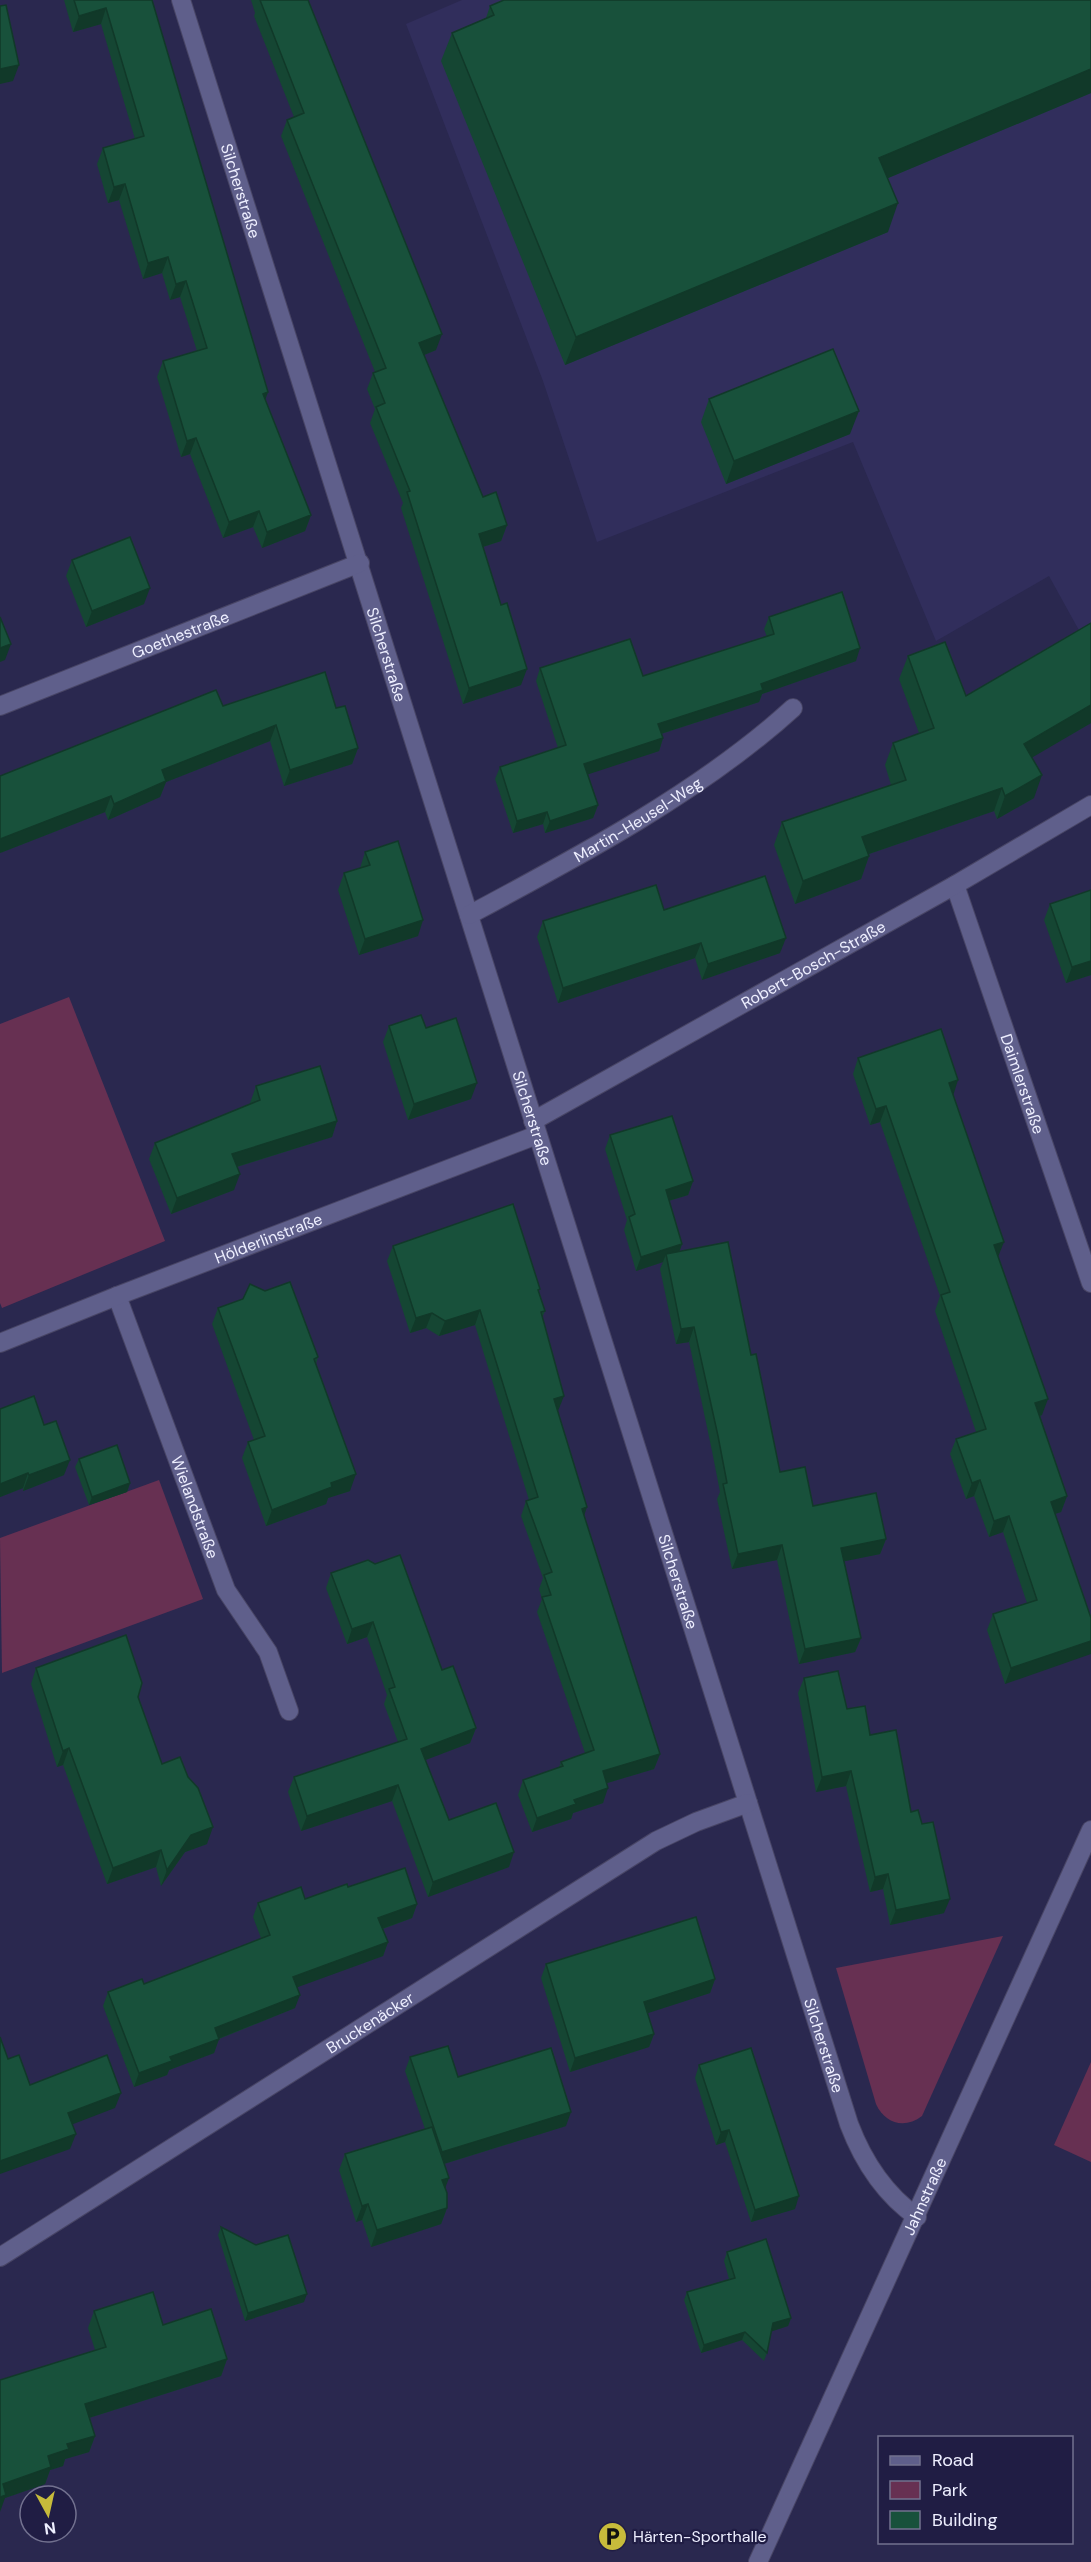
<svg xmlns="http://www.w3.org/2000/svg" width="1091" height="2562" viewBox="0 0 1091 2562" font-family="'DM Sans',sans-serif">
	<rect width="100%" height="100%" fill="#2a284f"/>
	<!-- built -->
	<polygon fill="#312e5c" points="462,0 1091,0 1091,652 1049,576 936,641 853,442 597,542 543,381 406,24"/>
	<!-- green -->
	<g fill="#673052">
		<polygon points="69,997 165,1241 2,1308 0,1303 0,1024"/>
		<polygon points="159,1480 203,1599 2,1673 0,1538"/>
		<path d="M1003,1936L922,2116C905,2129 885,2124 876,2104L836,1968Z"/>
		<polygon points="1091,2062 1091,2162 1054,2145"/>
	</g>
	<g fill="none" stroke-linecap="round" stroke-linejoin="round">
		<defs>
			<g id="minor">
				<path id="s1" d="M181,0L849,2124C863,2161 883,2193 917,2217"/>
				<path id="s2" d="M0,706L360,563"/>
				<path id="s3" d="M955,885L1091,1283"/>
				<path id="s4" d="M469,915C578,857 702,791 793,708"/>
				<path id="s5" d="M533,1121L955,885L1091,805"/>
				<path id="s6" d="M117,1296L226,1590L268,1652L289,1711"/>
				<path id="s7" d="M0,1343L117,1296L537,1135"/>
				<path id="s8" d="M0,2257L656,1841L696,1822L748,1803"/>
				<path id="s9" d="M758,2562L1091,1830"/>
			</g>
		</defs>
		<!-- minor casing -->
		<use href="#minor" stroke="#484565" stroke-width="20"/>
		<!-- minor -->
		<use href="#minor" stroke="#5f5f8b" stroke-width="18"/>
	</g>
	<!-- wall -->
	<g fill="#154633">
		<polygon points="64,0 152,0 268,392 265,400 311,515 305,531 262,548 253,527 223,538 190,454 181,457 157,377 163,361 197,351 180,297 170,300 162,273 143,279 119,200 108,203 97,164 103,148 135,139 101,24 73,32"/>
		<polygon points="251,0 308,0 436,350 424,355 483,497 507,525 501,541 483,547 521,685 463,704 401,508 403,503 370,423 375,409 367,389 373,373 375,372 281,136 287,120 294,117 254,16 255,13"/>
		<polygon points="490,6 1091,93 888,178 888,232 565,365 441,61 452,33 486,18"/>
		<polygon points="709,399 850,434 726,484 701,422"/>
		<polygon points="72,560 144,604 86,627 66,576"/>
		<polygon points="769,617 856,661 762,694 759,702 661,734 663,738 659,751 588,774 598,805 593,818 545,833 543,824 513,833 495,779 500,767 558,748 536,681 540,668 643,676 767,637 764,629"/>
		<polygon points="908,656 966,696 1091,723 1032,757 1034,798 997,819 994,811 869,854 869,856 861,879 795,904 774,845 782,822 891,785 885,765 893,743 919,733 899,679"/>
		<polygon points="223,706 336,708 358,748 352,764 284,786 270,741 166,782 160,797 108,820 105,812 0,853"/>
		<polygon points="365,852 418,936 359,955 338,890 344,873 360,868"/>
		<polygon points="1050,904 1091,975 1066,983 1044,920"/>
		<polygon points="664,910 780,953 702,980 695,958 558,1003 537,937 543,921"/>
		<polygon points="389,1026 426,1028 471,1099 408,1120 383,1042"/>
		<polygon points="858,1058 953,1095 1042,1415 1040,1416 1067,1496 1061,1512 1055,1514 1091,1618 1005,1684 987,1630 993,1614 1027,1603 1003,1532 989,1537 974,1496 966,1499 950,1454 956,1439 976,1432 935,1311 940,1296 880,1122 870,1125 853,1074"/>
		<polygon points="256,1086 337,1121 332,1137 237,1167 234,1190 171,1214 149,1159 155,1143 250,1104 250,1103"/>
		<polygon points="610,1135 693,1181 688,1195 669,1201 682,1244 679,1252 751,1355 780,1472 813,1506 886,1539 880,1554 844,1561 861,1638 855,1652 799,1664 777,1560 732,1569 717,1499 720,1492 712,1451 689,1342 676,1344 660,1269 663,1262 636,1271 624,1230 627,1220 605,1149"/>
		<polygon points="393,1246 539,1293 545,1311 542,1318 558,1411 557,1411 584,1516 660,1754 654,1769 607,1783 603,1803 573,1813 571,1819 532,1832 518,1795 523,1780 559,1767 561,1762 585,1753 537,1612 542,1599 539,1589 543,1578 521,1516 526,1501 529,1500 475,1325 439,1336 426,1328 410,1333 387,1261"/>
		<polygon points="218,1308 318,1357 316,1364 350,1491 328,1498 326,1504 266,1526 242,1458 248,1442 254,1440 212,1324"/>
		<polygon points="0,1409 44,1425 64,1475 23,1491 23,1488 0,1497"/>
		<polygon points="79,1459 130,1483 127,1492 89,1505 75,1467"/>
		<polygon points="331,1573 442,1670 476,1728 470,1743 425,1760 449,1820 509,1867 428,1897 392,1801 301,1831 288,1792 294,1777 398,1742 384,1704 387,1695 367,1637 347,1644 326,1588"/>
		<polygon points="36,1668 138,1697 162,1764 207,1844 185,1852 161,1886 156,1867 107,1884 63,1765 57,1767 31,1684"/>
		<polygon points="804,1678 847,1709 870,1735 911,1812 944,1913 890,1925 883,1889 870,1892 846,1786 816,1792 798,1693"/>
		<polygon points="348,1887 417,1904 412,1918 383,1929 388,1942 383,1956 297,1987 295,2008 219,2039 214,2053 169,2070 167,2075 134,2087 103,2006 108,1992 144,1984 261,1938 253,1917 258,1903 305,1899"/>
		<polygon points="546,1964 715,1979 710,1993 647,2013 654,2034 649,2047 570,2072 541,1978"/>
		<polygon points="410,2057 458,2077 566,2126 444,2164 447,2208 441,2224 371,2247 362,2220 356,2222 339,2170 345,2154 425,2129 405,2071"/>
		<polygon points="699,2065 795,2209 751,2222 725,2142 716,2145 695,2078"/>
		<polygon points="221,2227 304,2302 245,2321 218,2235"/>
		<polygon points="727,2252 791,2318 788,2326 771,2331 767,2353 764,2361 742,2340 701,2353 684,2300 687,2292 729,2279 724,2261"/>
		<polygon points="94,2311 163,2325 227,2359 221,2376 89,2418 95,2436 89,2452 65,2459 63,2466 50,2470 45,2484 5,2498 95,2350 88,2328"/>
	</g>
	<!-- shaded-wall -->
	<g fill="#113929">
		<polygon points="106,8 101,24 73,32 79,16"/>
		<polygon points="19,65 13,81 0,84 0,69"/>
		<polygon points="1091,69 1091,93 869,186 879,158"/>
		<polygon points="125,184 119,200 108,203 114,187"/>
		<polygon points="898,203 888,232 565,365 576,337"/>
		<polygon points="168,257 162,273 143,279 148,263"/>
		<polygon points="186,281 180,297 170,300 176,284"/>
		<polygon points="442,334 436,350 414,359 419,343"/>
		<polygon points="268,392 262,408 263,394"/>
		<polygon points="859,411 850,434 726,484 734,461"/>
		<polygon points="196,438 190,454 181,457 187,441"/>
		<polygon points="259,511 253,527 223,538 229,522"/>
		<polygon points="311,515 305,531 262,548 267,532"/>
		<polygon points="507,525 501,541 473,550 479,534"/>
		<polygon points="150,588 144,604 86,627 92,611"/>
		<polygon points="11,644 5,660 0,662 0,648"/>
		<polygon points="860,648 856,661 762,694 759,702 654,736 658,724 761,684"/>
		<polygon points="527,669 521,685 463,704 469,688"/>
		<polygon points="1091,705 1091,723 1016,767 1024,744"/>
		<polygon points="276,725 270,741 166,782 160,797 108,820 114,804 162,770"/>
		<polygon points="663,738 659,751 580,777 584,764"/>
		<polygon points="358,748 352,764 284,786 290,770"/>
		<polygon points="1042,775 1034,798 997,819 1005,796"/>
		<polygon points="1002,788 994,811 854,859 862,837"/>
		<polygon points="111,796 105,812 0,853 0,839"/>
		<polygon points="598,805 593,818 545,833 550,821"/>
		<polygon points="547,812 543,824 513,833 517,821"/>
		<polygon points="869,856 861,879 795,904 803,881"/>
		<polygon points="423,920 418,936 359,955 365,939"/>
		<polygon points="786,938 780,953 702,980 708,964"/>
		<polygon points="701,943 695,958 558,1003 563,988"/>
		<polygon points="1091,961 1091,975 1066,983 1072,967"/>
		<polygon points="958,1080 953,1096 949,1083"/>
		<polygon points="477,1083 471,1099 408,1120 414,1104"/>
		<polygon points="886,1106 880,1122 870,1125 876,1109"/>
		<polygon points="337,1121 332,1137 226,1170 232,1154"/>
		<polygon points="240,1174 234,1190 171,1214 177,1198"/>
		<polygon points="693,1181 688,1195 661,1203 666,1190"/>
		<polygon points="1004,1242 998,1257 994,1245"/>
		<polygon points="682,1244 677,1258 666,1254 663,1262 636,1271 641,1257"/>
		<polygon points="480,1310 475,1325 439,1336 445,1321"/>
		<polygon points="432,1313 426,1328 410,1333 416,1318"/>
		<polygon points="694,1327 689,1342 676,1344 681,1329"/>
		<polygon points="564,1396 558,1411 548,1414 554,1399"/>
		<polygon points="1048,1399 1042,1415 1029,1419 1035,1403"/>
		<polygon points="70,1460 64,1475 23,1491 29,1475"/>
		<polygon points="28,1473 23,1488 0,1497 0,1484"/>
		<polygon points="356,1474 350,1491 328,1498 326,1504 266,1526 272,1510 331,1483"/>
		<polygon points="980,1480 974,1496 966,1499 972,1483"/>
		<polygon points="130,1483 127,1492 89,1505 92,1497"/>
		<polygon points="1067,1496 1061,1512 1045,1517 1051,1502"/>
		<polygon points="587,1507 582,1522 582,1509"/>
		<polygon points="1009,1516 1003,1532 989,1537 994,1521"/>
		<polygon points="886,1539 880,1554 836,1563 841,1548"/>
		<polygon points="782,1545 777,1560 732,1569 738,1554"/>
		<polygon points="373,1622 367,1637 347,1644 352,1629"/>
		<polygon points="861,1638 855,1652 799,1664 805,1649"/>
		<polygon points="1091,1641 1091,1654 1005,1684 1011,1668"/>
		<polygon points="476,1728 470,1743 415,1764 421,1749"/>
		<polygon points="69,1748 63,1765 57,1767 63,1751"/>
		<polygon points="660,1754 654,1769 597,1786 603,1771"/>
		<polygon points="851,1771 846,1786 816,1792 822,1777"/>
		<polygon points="398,1785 392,1801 301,1831 307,1816"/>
		<polygon points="608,1788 603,1803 573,1813 571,1819 532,1832 537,1818 574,1800"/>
		<polygon points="213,1827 207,1844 185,1852 161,1886 167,1870 191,1835"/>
		<polygon points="161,1850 156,1867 107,1884 113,1868"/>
		<polygon points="514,1852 509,1867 428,1897 433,1882"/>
		<polygon points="888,1874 883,1889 870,1892 875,1877"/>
		<polygon points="950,1899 944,1913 890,1925 896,1910"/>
		<polygon points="417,1904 412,1918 373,1932 378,1918"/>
		<polygon points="388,1942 383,1956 287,1991 293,1977"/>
		<polygon points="715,1979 710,1993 639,2016 644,2002"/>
		<polygon points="300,1995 295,2008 210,2042 215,2028"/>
		<polygon points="654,2034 649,2047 570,2072 575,2058"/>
		<polygon points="219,2039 214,2053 169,2070 167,2075 134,2087 139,2073 170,2057"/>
		<polygon points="121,2093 115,2108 63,2128 68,2113"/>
		<polygon points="571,2112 566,2126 437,2166 442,2152"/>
		<polygon points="729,2130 725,2142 716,2145 721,2132"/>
		<polygon points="76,2134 70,2149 0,2174 0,2161"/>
		<polygon points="449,2178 443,2194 442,2180"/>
		<polygon points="799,2196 795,2209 751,2222 755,2210"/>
		<polygon points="368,2204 362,2220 356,2222 362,2206"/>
		<polygon points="447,2208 441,2224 371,2247 377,2230"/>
		<polygon points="307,2294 304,2302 245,2321 248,2313"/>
		<polygon points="791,2318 788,2326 770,2332 773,2323"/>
		<polygon points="745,2332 742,2340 701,2353 704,2345"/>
		<polygon points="227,2359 221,2376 79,2421 85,2404"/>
		<polygon points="95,2436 89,2452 65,2459 63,2466 50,2470 45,2484 5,2498 0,2512 0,2492 3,2484 67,2444"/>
	</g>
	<!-- building -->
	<g fill="#18513b" stroke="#113929" stroke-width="1.5">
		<polygon points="74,0 152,0 268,392 263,394 311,515 267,532 259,511 229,522 196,438 187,441 163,361 207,348 186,281 176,284 168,257 148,263 125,184 114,187 103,148 144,136 106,8 79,16"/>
		<polygon points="260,0 308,0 442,334 419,343 483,497 496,492 507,525 479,534 501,605 507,603 527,669 469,688 407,492 410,491 376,407 385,403 373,373 386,368 287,120 304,113"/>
		<polygon points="504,0 1091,0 1091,69 879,158 898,203 576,337 452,33 494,15 490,6"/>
		<polygon points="6,5 19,65 0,69 0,6"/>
		<polygon points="833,349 859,411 734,461 709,399"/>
		<polygon points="130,537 150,588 92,611 72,560"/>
		<polygon points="842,592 860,648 761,684 763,690 658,724 663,738 584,764 598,805 550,821 547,812 517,821 500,767 566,745 540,668 630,639 643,676 774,634 769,617"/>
		<polygon points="0,617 11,644 0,648"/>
		<polygon points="1091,623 1091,705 1024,744 1042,775 1005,796 1002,788 862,837 869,856 803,881 782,822 906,780 893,743 934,728 908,656 945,642 966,696"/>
		<polygon points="325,672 336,708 345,706 358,748 290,770 276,725 162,770 166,781 114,804 111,796 0,839 0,776 216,690 223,706"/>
		<polygon points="398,841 423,920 365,939 344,873 370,865 365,852"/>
		<polygon points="765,876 786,938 708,964 701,943 563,988 543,921 656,885 664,910"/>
		<polygon points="1091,890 1091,961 1072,967 1050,904"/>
		<polygon points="421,1015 426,1028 456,1018 477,1083 414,1104 389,1026"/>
		<polygon points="941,1029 958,1080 949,1083 1004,1242 994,1245 1048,1399 1035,1403 1067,1496 1051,1502 1091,1618 1091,1641 1011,1668 993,1614 1037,1600 1009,1516 994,1521 980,1480 972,1483 956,1439 986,1429 941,1295 950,1292 886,1106 876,1109 858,1058"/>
		<polygon points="320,1066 337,1121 232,1154 240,1174 177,1198 155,1143 260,1100 256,1086"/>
		<polygon points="672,1116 693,1181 666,1190 682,1244 641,1257 629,1217 635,1214 610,1135"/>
		<polygon points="513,1204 540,1289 538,1290 545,1311 541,1312 564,1396 554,1399 587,1507 582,1509 660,1754 603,1771 608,1788 574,1800 576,1804 537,1818 523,1780 563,1766 561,1762 594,1750 542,1597 551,1595 544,1575 552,1572 526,1501 538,1497 480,1310 445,1321 432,1313 416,1318 393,1246"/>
		<polygon points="728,1242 751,1355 756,1354 780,1472 805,1467 813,1506 876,1493 886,1539 841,1548 861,1638 805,1649 782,1545 738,1554 723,1484 727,1483 718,1436 694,1327 681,1329 666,1254"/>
		<polygon points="290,1282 318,1357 314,1359 356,1474 331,1483 332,1487 272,1510 248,1442 265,1436 218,1308 243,1299 250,1284 265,1291"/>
		<polygon points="34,1396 44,1425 56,1421 70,1460 29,1475 28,1473 0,1484 0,1409"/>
		<polygon points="117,1445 130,1483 92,1497 79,1459"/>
		<polygon points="400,1555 442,1670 453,1666 476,1728 421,1749 449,1820 496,1803 514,1852 433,1882 398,1785 307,1816 294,1777 407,1739 389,1689 395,1687 373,1622 352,1629 331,1573 368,1560 375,1564"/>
		<polygon points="126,1635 142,1683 138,1697 162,1764 180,1757 188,1777 198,1788 213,1827 191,1835 167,1870 161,1850 113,1868 69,1748 63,1751 36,1668"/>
		<polygon points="838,1671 847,1709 865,1706 870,1735 896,1730 911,1812 918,1810 922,1824 933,1822 950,1899 896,1910 888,1874 875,1877 851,1771 822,1777 804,1678"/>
		<polygon points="405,1868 417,1904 378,1918 388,1942 293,1977 300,1995 215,2028 219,2039 170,2057 172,2061 139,2073 108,1992 142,1979 144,1984 270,1935 258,1903 301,1887 305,1899 347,1884 348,1887"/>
		<polygon points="696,1917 715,1979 644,2002 654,2034 575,2058 546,1964"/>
		<polygon points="0,2037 8,2059 19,2055 30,2085 107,2055 121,2093 68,2113 76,2134 0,2161"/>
		<polygon points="448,2046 458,2077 551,2048 571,2112 442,2152 410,2057"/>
		<polygon points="751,2048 799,2196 755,2210 729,2130 721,2132 699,2065"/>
		<polygon points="432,2127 449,2178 442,2180 447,2193 447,2208 377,2230 368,2204 362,2206 345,2154"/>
		<polygon points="221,2227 256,2245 288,2235 307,2294 248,2313"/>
		<polygon points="766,2239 791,2318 773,2323 767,2353 745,2332 704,2345 687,2292 735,2278 727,2252"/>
		<polygon points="153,2292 163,2325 211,2309 227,2359 85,2404 95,2436 67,2444 69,2449 48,2456 51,2467 3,2484 6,2495 0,2497 0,2380 106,2347 94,2311"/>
	</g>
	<!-- icons -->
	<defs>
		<symbol id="parking-disc" viewBox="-11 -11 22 22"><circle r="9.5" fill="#c7bb3b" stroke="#201d44"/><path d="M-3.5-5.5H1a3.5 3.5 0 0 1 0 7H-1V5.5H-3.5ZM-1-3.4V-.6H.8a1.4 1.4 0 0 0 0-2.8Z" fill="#111"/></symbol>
	</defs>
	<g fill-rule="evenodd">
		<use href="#parking-disc" x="596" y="2520" width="33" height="33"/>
	</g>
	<g text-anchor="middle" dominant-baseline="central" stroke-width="4.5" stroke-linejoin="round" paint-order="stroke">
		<!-- street labels -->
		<g font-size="16" fill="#eeefff" stroke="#201d44">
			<text stroke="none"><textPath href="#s1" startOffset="200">Silcherstraße</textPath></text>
			<text stroke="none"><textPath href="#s2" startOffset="194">Goethestraße</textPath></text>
			<text stroke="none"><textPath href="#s1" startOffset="686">Silcherstraße</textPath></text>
			<text stroke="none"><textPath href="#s4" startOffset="194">Martin-Heusel-Weg</textPath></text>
			<text stroke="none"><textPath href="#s5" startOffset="321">Robert-Bosch-Straße</textPath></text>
			<text stroke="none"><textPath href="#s3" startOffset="210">Daimlerstraße</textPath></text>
			<text stroke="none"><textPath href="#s1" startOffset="1172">Silcherstraße</textPath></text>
			<text stroke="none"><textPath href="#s7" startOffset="288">Hölderlinstraße</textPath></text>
			<text stroke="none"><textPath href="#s6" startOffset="225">Wielandstraße</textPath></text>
			<text stroke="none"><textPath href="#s1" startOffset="1658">Silcherstraße</textPath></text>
			<text stroke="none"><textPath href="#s8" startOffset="438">Bruckenäcker</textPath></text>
			<text stroke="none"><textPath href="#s1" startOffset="2144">Silcherstraße</textPath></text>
			<text stroke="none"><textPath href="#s9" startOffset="402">Jahnstraße</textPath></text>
		</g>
		<!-- poi labels -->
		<g font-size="16" fill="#eeefff" stroke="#201d44" text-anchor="start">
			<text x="633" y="2536">Härten-Sporthalle</text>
		</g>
	</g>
	<!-- legend -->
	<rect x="878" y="2436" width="195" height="108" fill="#201d44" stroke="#72718f" stroke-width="1.5"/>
	<rect x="890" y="2456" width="30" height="9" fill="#5f5f8b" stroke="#72718f" stroke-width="1.5"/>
	<text x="932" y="2466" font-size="18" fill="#eeefff">Road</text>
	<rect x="890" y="2481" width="30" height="18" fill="#673052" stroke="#72718f" stroke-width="1.5"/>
	<text x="932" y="2496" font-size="18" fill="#eeefff">Park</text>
	<rect x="890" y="2511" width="30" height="18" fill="#18513b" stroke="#72718f" stroke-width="1.5"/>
	<text x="932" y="2526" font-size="18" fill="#eeefff">Building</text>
	<!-- north arrow -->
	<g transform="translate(48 2514) rotate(172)"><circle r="28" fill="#201d44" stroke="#72718f" stroke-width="1.5"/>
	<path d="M0-4.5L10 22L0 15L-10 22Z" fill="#c7bb3b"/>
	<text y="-9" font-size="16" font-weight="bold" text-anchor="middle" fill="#eeefff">N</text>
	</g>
</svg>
